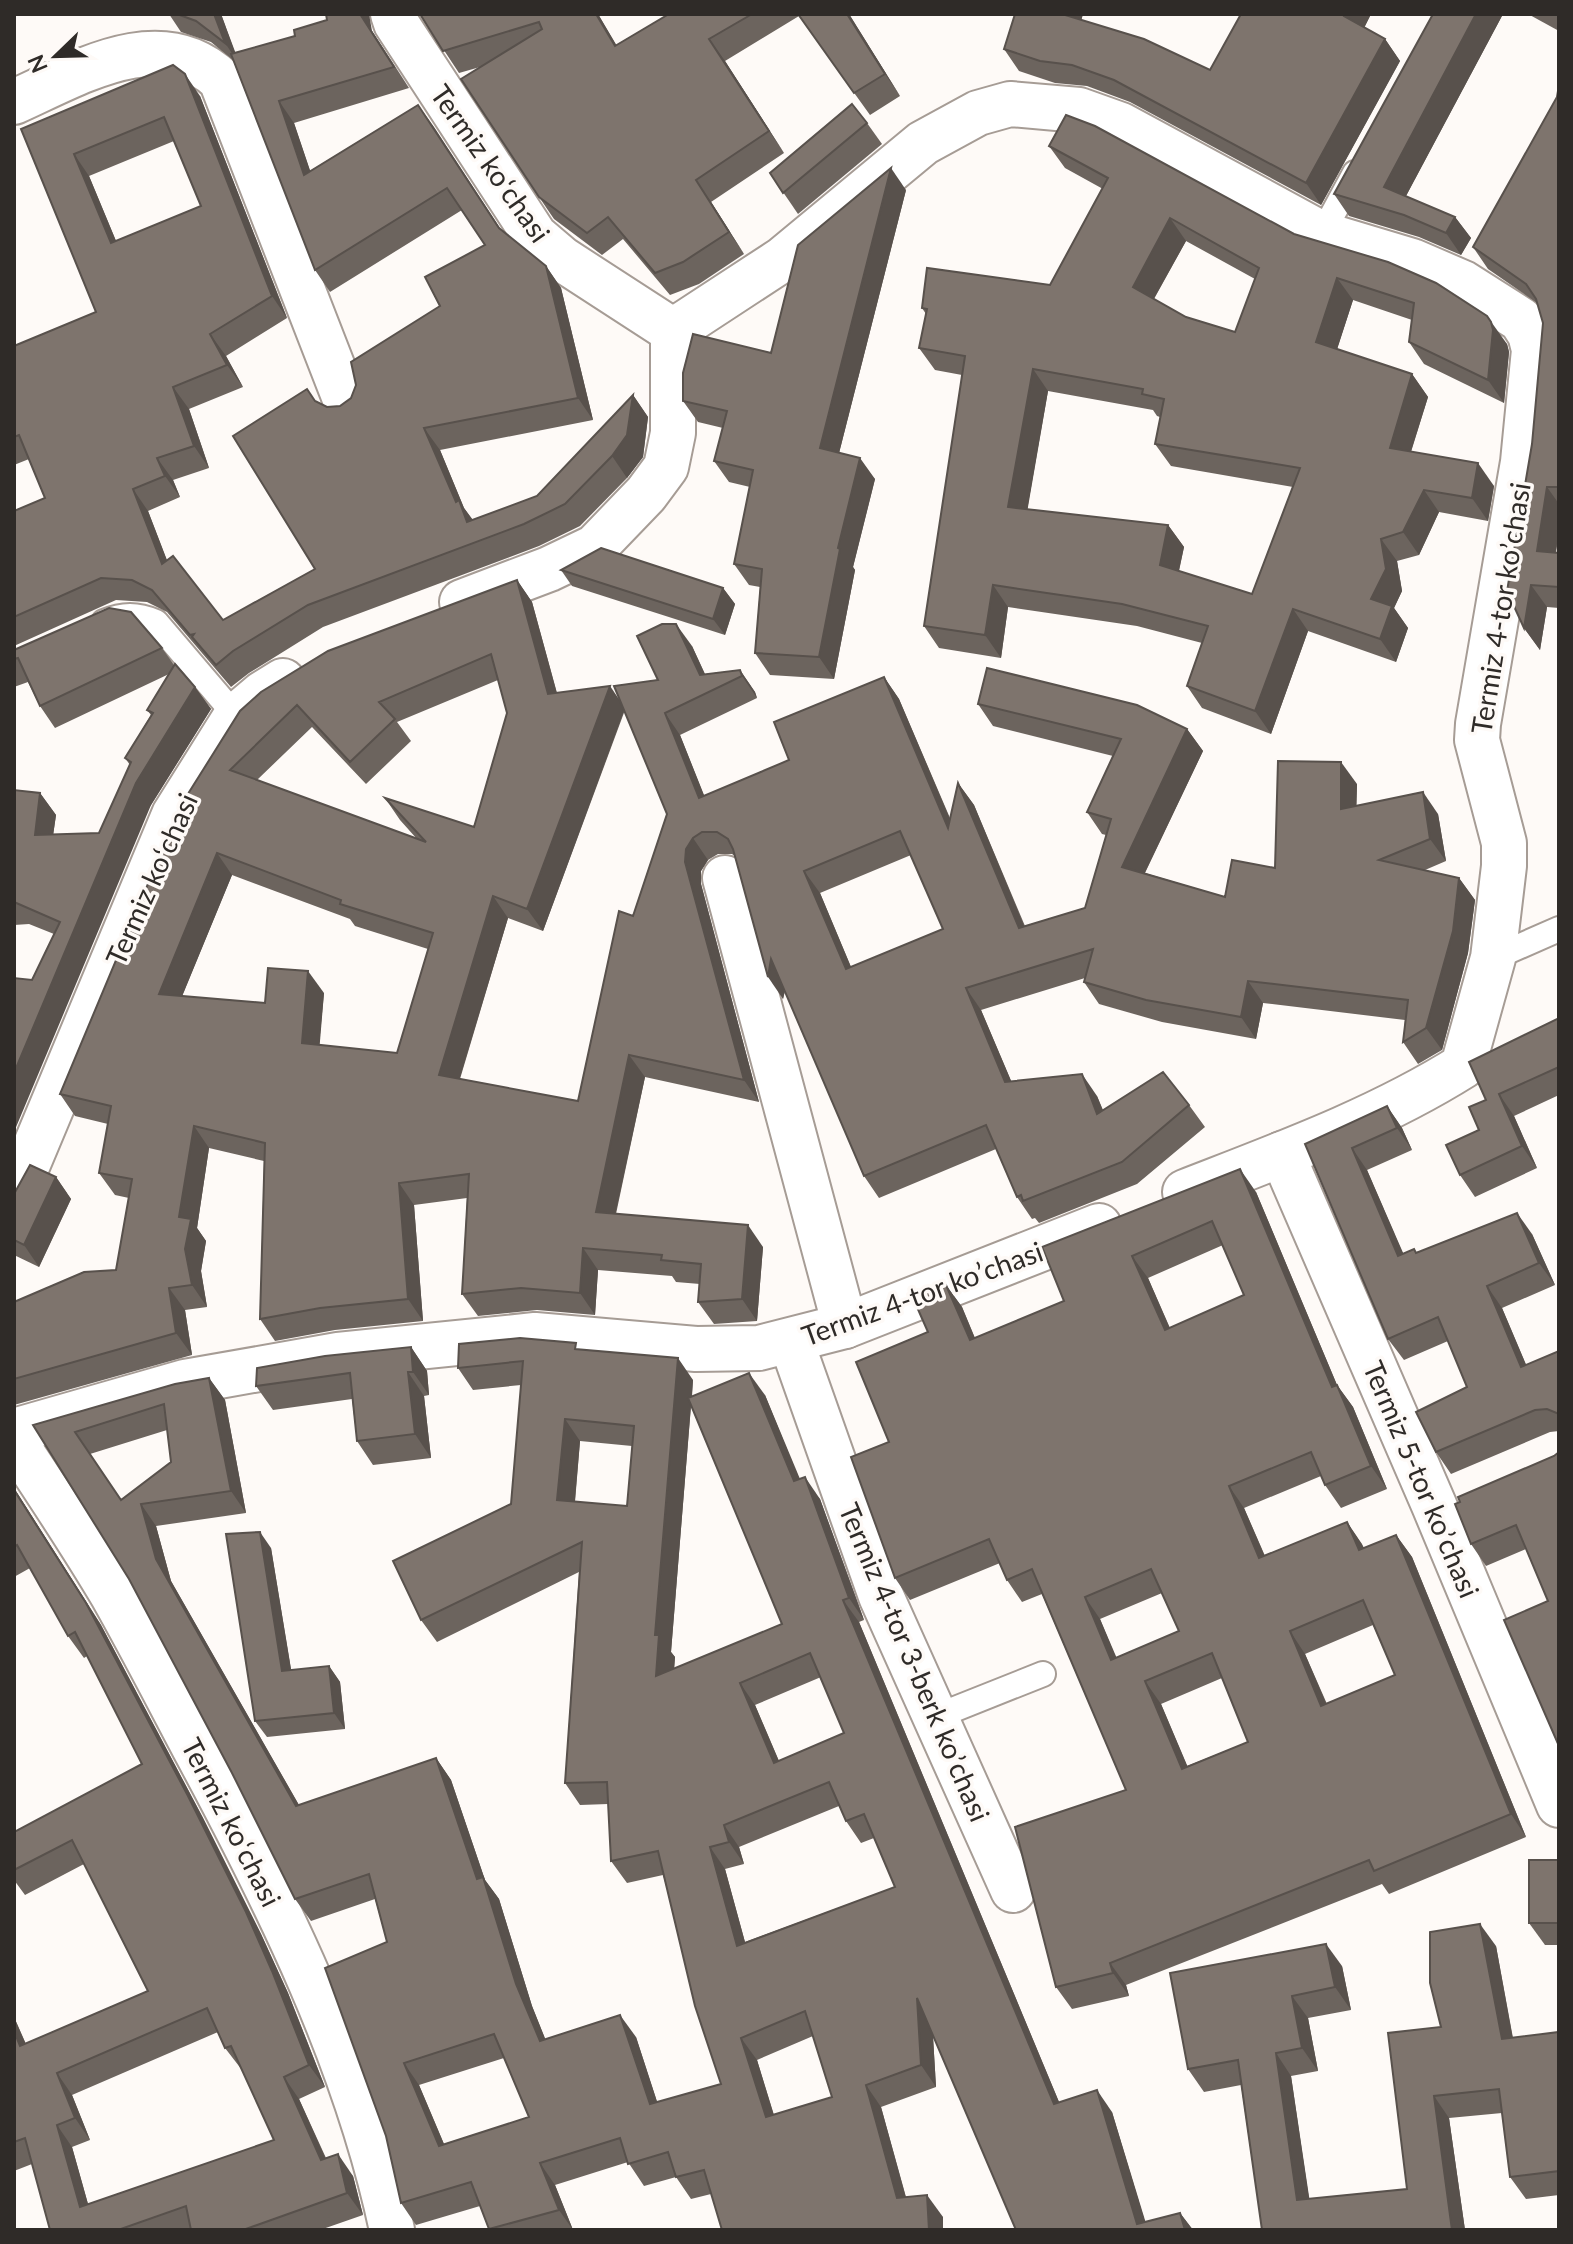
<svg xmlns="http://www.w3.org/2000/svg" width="1573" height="2244" viewBox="0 0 1573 2244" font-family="Lato,sans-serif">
	<rect width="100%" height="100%" fill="#fefaf7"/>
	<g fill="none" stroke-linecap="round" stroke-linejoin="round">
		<defs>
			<g id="lane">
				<polyline points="1322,234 1355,173"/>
				<path d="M104,622C123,614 137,614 156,622L236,716"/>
				<polyline points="1493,958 1559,929"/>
				<polyline points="935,1717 1043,1674"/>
			</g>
			<g id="street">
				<polyline points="393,14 396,23 535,236 562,259 673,331 673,433 666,467 646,494 595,547 549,569 462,602"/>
				<path d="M14,102C77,74 160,22 221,80L347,404"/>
				<path d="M673,331L783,259L923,143L978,113L1010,104L1079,110L1121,125L1322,234L1412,261L1463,283L1521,320L1530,334L1534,350L1523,462L1478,724L1477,740L1504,843V866L1493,958L1463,1066C1377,1120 1280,1155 1185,1192"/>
				<polyline points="725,878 845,1326"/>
				<polyline points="1282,1154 1434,1505 1559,1805"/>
				<polyline points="14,1197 174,815 236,716 262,694 283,681"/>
				<polyline points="791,1341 881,1596 1013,1890"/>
				<polyline points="14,1431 185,1382 338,1355 535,1335 696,1349 759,1348 845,1326 1099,1226"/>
				<path d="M14,1441C48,1492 81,1542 112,1594C141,1645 168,1698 195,1749C277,1901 356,2060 392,2230"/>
			</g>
		</defs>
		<!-- lane casing -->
		<use href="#lane" stroke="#a69c95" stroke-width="28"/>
		<!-- street casing -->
		<use href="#street" stroke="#a69c95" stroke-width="48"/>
		<!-- lane -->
		<use href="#lane" stroke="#fff" stroke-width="24"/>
		<!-- street -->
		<use href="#street" stroke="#fff" stroke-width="44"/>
	</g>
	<!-- wall -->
	<g fill="#6c645e" fill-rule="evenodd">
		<path d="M169,14H221L235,53L372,31L409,88L294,123L310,171L418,105L501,230L546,266L561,288L593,420L440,450L464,508L473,520L537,496L633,395L648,417L643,457L627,478L580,526L539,546L323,627L249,673L231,687L167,612L147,602L116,600L14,646V511L45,498L29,459L14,465V346L96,312L21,129L200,96L287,318L226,356L243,387L189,409L209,468L173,480L180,497L148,511L167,561L223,620L315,569L316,401L327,407L340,406L351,398L440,306L485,245L462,210L330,292L315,270L233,60L211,42L181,32ZM174,141L201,206L116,241L89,176Z"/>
		<polygon points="420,14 598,14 616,45 669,14 849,14 900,96 870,115 799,16 725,61 784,153 711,202 744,254 699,284 670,295 623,239 602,255 554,219 539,197 480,67 459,73"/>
		<polygon points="1015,14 1083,14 1081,20 1210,70 1241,14 1371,14 1364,28 1385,39 1400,61 1321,205 1130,102 1087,86 1055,83 1019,71 1004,49"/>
		<polygon points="1503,14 1406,196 1455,217 1471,238 1461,255 1419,237 1349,216 1334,194"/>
		<polygon points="1528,14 1559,14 1559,31"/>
		<polygon points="1559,85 1559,532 1556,553 1559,553 1559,608 1547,607 1540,650 1524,628 1532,444 1543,323 1537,303 1488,269 1473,247 1557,97"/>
		<polygon points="867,123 882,144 798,214 770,173"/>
		<path d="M1049,146L1294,234L1507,344L1509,352L1504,403L1424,364L1409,342L1412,320L1353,300L1337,349L1412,374L1428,397L1411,452L1494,486L1488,521L1439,512L1419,555L1397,561L1402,591L1394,608L1408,628L1396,662L1308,631L1271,734L1202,708L1187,686L1202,643L1137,626L1008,607L1001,658L939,648L924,626L962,375L935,370L919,348L926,314L922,308L1050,285L1103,189L1065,168ZM1186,241L1255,279L1235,332L1186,317L1154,299ZM1048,391L1153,410L1157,416L1160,417L1155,444L1171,466L1293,487L1252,594L1179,571L1184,547L1168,525L1027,510Z"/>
		<polygon points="906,190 839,453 875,479 853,567 855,570 834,679 770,675 755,653 760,587 749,585 734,564 750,487 729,482 714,461 723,428 698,422 683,401 771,353"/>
		<polygon points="561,570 723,588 735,604 725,635 572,586"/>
		<path d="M517,580L532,602L557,693L621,702L658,680L692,646L705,674L740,670L755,692L757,698L680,735L704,796L789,760L884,677L899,699L950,818L958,783L974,805L1025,926L1085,908L1106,835L1102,834L1087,812L1113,756L993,726L978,704L1187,729L1203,751L1145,873L1225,897L1275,868L1357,784L1356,806L1438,814L1446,861L1425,870L1459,878L1475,900L1468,953L1442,1050L1418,1064L1403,1042L1405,1020L1263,1003L1256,1039L1162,1022L1099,1004L1084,982L1085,978L981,1010L1011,1081L1097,1096L1103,1110L1189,1105L1205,1127L1137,1184L1039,1223L1035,1218L1032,1219L1017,1197L996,1149L879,1198L864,1176L785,991L783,999L735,856L732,854H718L708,860L701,871V884L759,1102L645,1077L616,1214L763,1247L757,1321L714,1324L698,1302L700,1284L676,1282L672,1276L598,1270L595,1315L537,1310L478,1316L462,1294L467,1198L414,1205L423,1321L335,1330L275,1341L260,1319L264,1161L209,1148L197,1228L206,1241L201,1271L207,1307L185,1310L192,1355L14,1405V1302L116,1270L129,1198L115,1195L99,1173L108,1124L75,1116L60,1094L240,711ZM498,680L507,713L474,827L385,798L400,820L417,839L257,780L312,727L366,784L411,741L397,722ZM625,710L667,814L633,916L578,1101L460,1079L508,918L543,931ZM911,855L943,929L851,967L820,893ZM232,875L350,919L355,926L428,949L397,1053L319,1045L324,993L265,1003L182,996Z"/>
		<polygon points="162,648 174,665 195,687 211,709 151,805 32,980 54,934 29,924 14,925 14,790 40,793 56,815 53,835 99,833 130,765 125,758 151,715 147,710 169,674 55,728 40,706 28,682 14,687 14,650"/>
		<polygon points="1559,1018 1559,1095 1514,1116 1537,1168 1475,1197 1460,1175 1479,1130 1486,1100"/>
		<polygon points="1387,1106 1402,1128 1412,1150 1367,1170 1403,1254 1414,1249 1416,1252 1532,1234 1555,1285 1502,1308 1526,1365 1559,1351 1559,1431 1550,1432 1451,1474 1436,1452 1467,1387 1448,1341 1404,1360 1388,1339 1305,1144"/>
		<polygon points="56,1177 71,1199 39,1267 14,1255 14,1194"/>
		<path d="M1256,1192L1337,1385L1353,1407L1387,1489L1341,1508L1325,1485L1321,1476L1244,1508L1265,1556L1347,1522L1364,1548L1396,1535L1412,1557L1526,1837L1389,1894L1382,1884L1126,1985L1129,1996L1072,2009L1056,1987L1126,1790L1042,1594L1022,1602L1007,1580L1000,1563L910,1600L895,1578L889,1442L946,1285L962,1307L975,1338L1064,1301L1042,1247ZM1223,1245L1244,1295L1170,1328L1148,1278ZM1162,1593L1179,1631L1116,1658L1100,1619ZM1373,1625L1395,1675L1327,1704L1305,1654ZM1222,1678L1248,1742L1187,1766L1161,1704Z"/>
		<polygon points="411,1347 427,1371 429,1395 424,1396 431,1458 373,1465 357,1441 352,1399 273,1410 256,1386"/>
		<path d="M580,1349L693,1380L692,1397L765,1395L799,1479L820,1499L864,1620L859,1622L1059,2102L1112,2112L1145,2222L1180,2213L1193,2230H1016L933,2036L936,2087L881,2107L906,2197L943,2217L711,2194L691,2199L676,2177L644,2186L628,2162L555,2185L573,2230H489L480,2206L416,2225L401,2203L387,1942L375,1899L311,1921L295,1899L232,1773L129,1579L33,1425L209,1378L225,1400L246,1513L156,1526L171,1581L299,1805L436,1758L451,1780L485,1880L499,1899L532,2006L545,2039L636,2037L657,2102L721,2084L663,1875L627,1883L611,1861L608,1804L580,1805L565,1783L579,1572L437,1642L421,1620L511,1504L521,1385L473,1390L458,1368ZM691,1406L782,1624L674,1669L675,1657L671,1652ZM167,1430L171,1462L121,1500L90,1454ZM580,1441L632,1446L627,1506L575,1502ZM821,1677L844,1733L779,1761L755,1705ZM839,1806L846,1821L861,1843L874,1838L895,1887L745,1942L725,1869L744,1864L739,1847ZM813,2036L832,2097L774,2115L757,2060ZM504,2058L529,2117L444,2144L419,2085Z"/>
		<polygon points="1554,1456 1548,1601 1526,1549 1486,1566 1471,1544"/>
		<path d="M14,1488L101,1625L203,1818L261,1934L288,1993L325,2087L299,2099L326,2158L353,2176L363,2215L320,2230H50L32,2164L14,2171V2017L26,2044L148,1991L84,1864L25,1895L14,1880V1832L142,1764L87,1656L84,1658L68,1636L30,1568L14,1577ZM218,2032L225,2048L242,2070L274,2140L88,2204L72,2147L90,2140L72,2095Z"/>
		<polygon points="271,1548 291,1670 329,1666 340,1682 345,1729 267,1737 255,1721"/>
		<polygon points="1559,1860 1559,1945 1545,1945 1529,1923"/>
		<polygon points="1496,1946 1513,2038 1559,2032 1559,2195 1526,2199 1510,2177 1502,2113 1449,2118 1465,2230 1262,2230 1241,2085 1204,2092 1188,2069 1170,1973 1342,1966 1351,2010 1308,2018 1318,2071 1291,2076 1309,2199 1407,2189 1441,2027"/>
	</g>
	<!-- shaded-wall -->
	<g fill="#58514c">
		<polygon points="214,14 221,14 240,65 225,43"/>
		<polygon points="360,14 369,14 372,31 409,88"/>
		<polygon points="596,14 598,14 630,68 615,46"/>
		<polygon points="847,14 849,14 900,96 885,74"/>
		<polygon points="1062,14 1083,14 1077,36"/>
		<polygon points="1345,14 1371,14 1359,38 1344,16"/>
		<polygon points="1476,14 1503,14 1399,209 1384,187"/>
		<polygon points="709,39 725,61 784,153 769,131"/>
		<polygon points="1385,39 1400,61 1321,205 1306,183"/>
		<polygon points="185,74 200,96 287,318 272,296"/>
		<polygon points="279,101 294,123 319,197 304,175"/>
		<polygon points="418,105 434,127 514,250 499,228"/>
		<polygon points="74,154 89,176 126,265 111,243"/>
		<polygon points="891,168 906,190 835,469 820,448"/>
		<polygon points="696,180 711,202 744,254 729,232"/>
		<polygon points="1455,217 1471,238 1461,255 1446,233"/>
		<polygon points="1170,218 1186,241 1148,309 1133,287"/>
		<polygon points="546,266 561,288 593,420 578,398"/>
		<polygon points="1337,278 1353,300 1332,365 1316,342"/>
		<polygon points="1487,316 1507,344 1509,352 1504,403 1488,380"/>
		<polygon points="210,334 226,356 243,387 227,365"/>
		<polygon points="1033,369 1048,391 1024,530 1008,507"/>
		<polygon points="1412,374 1428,397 1405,470 1390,448"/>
		<polygon points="173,387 189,409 209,468 194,446"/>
		<polygon points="633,395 648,417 643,457 627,478 612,456"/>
		<polygon points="424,428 440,450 464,508 474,522 467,522 456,502"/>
		<polygon points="157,458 173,480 180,497 165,476"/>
		<polygon points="860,458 875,479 853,567 855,570 834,679 819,657 838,548"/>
		<polygon points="1478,463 1494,486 1488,521 1472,498"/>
		<polygon points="1547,487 1559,504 1559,532 1552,573 1537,551"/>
		<polygon points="133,489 148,511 177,586 162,564"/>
		<polygon points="1424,490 1439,512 1419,555 1403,532"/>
		<polygon points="1168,525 1184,547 1175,588 1160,565"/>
		<polygon points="1381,539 1397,561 1402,591 1394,608 1408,628 1396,662 1380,639 1371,599"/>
		<polygon points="517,580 532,602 563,716 548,694"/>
		<polygon points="993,585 1008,607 1001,658 985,635"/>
		<polygon points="1531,585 1547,607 1540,650 1524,628"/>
		<polygon points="723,588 735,604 725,635 713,619"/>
		<polygon points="1293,609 1308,631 1271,734 1255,711"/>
		<polygon points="676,624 692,646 712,690 700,675"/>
		<polygon points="740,670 755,692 757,698 742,676"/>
		<polygon points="884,677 899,699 963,850 948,828"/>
		<polygon points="610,686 625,708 543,931 527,909"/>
		<polygon points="195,687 211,709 151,805 14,1132 14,1073 136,783"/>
		<polygon points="665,713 680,735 714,820 699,798"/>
		<polygon points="1187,729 1203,751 1137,889 1122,867"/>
		<polygon points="1341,762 1357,784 1356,831 1341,809"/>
		<polygon points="958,783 974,805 1034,950 1019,928"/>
		<polygon points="1423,792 1438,814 1446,861 1430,839"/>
		<polygon points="40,793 56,815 50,857 35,835"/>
		<polygon points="693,838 708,860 701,871 701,884 759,1102 744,1080 685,862 686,849"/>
		<polygon points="217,853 232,875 174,1016 159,994"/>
		<polygon points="804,871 820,893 861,991 846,969"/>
		<polygon points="1459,878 1475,900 1468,953 1442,1050 1426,1028"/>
		<polygon points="493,896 508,918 454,1097 439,1075"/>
		<polygon points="771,959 787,981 783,999 768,977"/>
		<polygon points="308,971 324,993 318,1065 302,1043"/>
		<polygon points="1248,981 1263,1003 1256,1039 1241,1017"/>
		<polygon points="966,988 981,1010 1021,1104 1005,1082"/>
		<polygon points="629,1055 645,1077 611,1234 596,1212"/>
		<polygon points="1082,1074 1097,1096 1113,1136 1097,1114"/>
		<polygon points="1499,1094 1514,1116 1537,1168 1522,1146"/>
		<polygon points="1387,1106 1402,1128 1412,1150 1397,1128"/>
		<polygon points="194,1126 209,1148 197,1228 206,1241 201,1271 207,1307 192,1285 179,1217"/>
		<polygon points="1352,1148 1367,1170 1414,1278 1398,1256"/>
		<polygon points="1240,1169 1256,1192 1337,1385 1353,1407 1387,1489 1371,1466 1332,1387"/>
		<polygon points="56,1177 71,1199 39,1267 24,1245"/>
		<polygon points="399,1183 414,1205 423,1321 408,1299"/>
		<polygon points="1517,1213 1532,1234 1555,1285 1539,1263"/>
		<polygon points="748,1225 763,1247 757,1321 742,1299"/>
		<polygon points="583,1248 598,1270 595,1315 580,1293"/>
		<polygon points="1132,1256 1148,1278 1180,1352 1165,1330"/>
		<polygon points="946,1285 962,1307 985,1363 970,1340"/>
		<polygon points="1487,1286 1502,1308 1536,1388 1521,1367"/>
		<polygon points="169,1288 185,1310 192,1355 176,1333"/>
		<polygon points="411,1347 427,1371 429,1395 413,1372"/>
		<polygon points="678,1358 693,1380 671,1652 675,1657 672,1698 656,1676 655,1635"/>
		<polygon points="408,1372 424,1396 431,1458 415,1434"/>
		<polygon points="749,1373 765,1395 810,1503 794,1481"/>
		<polygon points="209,1378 225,1400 246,1513 231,1491"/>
		<polygon points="565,1419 580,1441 573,1522 557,1500"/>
		<polygon points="805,1477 820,1499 864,1620 849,1598"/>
		<polygon points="1229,1486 1244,1508 1275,1580 1259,1558"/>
		<polygon points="14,1488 101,1625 203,1818 261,1934 288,1993 325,2087 309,2065 14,1490"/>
		<polygon points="141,1504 156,1526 171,1581 312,1828 296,1806 156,1559"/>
		<polygon points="1347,1522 1362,1544 1375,1573 1359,1550"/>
		<polygon points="260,1532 271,1548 294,1687 282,1671"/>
		<polygon points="1396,1535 1412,1557 1526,1837 1511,1814"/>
		<polygon points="1085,1597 1100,1619 1127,1682 1111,1660"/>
		<polygon points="843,1600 859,1622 1069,2126 1054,2104"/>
		<polygon points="1290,1631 1305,1654 1337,1729 1321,1706"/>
		<polygon points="329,1666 340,1682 345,1729 334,1713"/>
		<polygon points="1145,1681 1161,1704 1198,1791 1182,1769"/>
		<polygon points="740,1683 755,1705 789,1785 774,1763"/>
		<polygon points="436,1758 451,1780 485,1880 499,1899 532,2006 555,2063 540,2041 516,1984 477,1879"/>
		<polygon points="724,1825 739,1847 744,1864 729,1842"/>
		<polygon points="710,1847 725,1869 752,1968 737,1946"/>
		<polygon points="1480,1924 1496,1946 1517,2062 1502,2039"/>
		<polygon points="1326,1944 1342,1966 1351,2010 1335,1987"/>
		<polygon points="1110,1963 1126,1985 1129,1996 1113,1973"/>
		<polygon points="1292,1996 1308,2018 1318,2071 1302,2048"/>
		<polygon points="917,1998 932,2020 936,2087 921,2065"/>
		<polygon points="620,2015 636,2037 665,2126 650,2104"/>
		<polygon points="14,2017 36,2068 20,2046 14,2031"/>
		<polygon points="741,2038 757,2060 781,2139 766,2117"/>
		<polygon points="1276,2053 1291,2076 1313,2223 1297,2200"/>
		<polygon points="404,2063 419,2085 454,2168 439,2146"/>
		<polygon points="57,2073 72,2095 90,2140 75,2118"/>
		<polygon points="284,2077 299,2099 336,2182 321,2160"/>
		<polygon points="866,2085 881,2107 912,2220 897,2198"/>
		<polygon points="1097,2090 1112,2112 1148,2230 1137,2224"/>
		<polygon points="1434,2096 1449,2118 1465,2230 1452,2230"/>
		<polygon points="57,2125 72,2147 95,2229 80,2207"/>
		<polygon points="338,2154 353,2176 363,2215 347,2193"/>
		<polygon points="540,2163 555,2185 573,2230 559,2210"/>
		<polygon points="927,2195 943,2217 943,2230 929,2230"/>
		<polygon points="1180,2213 1193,2230 1185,2230"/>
	</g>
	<!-- building -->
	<g fill="#7e746d" stroke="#58514c" stroke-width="2" fill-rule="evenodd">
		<polygon points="177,14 214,14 225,43 196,21"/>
		<path d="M326,14H360L394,67L279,101L304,175L418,105L499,228L546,266L578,398L424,428L456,502L459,500L467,522L537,496L633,395L627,435L612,456L565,504L524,524L308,605L233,651L216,665L192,637L194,634L190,635L152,590L132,580L101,578L14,617V511L45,498L19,435L14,437V346L96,312L21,129L173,65L185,74L272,296L210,334L227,365L173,387L194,446L157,458L165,476L133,489L162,564L173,556L223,620L315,569L233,436L307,389L315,401L327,407L340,406L351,398L356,385L351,362L440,306L425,277L485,245L447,188L315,270L231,54L295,36L294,30L327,20ZM164,117L201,206L111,243L74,154Z"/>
		<polygon points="420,14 596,14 615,46 669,14 752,14 709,39 769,131 696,180 729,232 683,262 655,273 608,217 587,233 539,197 461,79 542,29 539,22 443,51"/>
		<polygon points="798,14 847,14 885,74 854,93"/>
		<polygon points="1015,14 1062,14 1144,39 1210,70 1241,14 1345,14 1344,16 1385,39 1306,183 1114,80 1072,65 1040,61 1004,49"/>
		<polygon points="1433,14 1476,14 1384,187 1455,217 1446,233 1404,215 1334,194"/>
		<polygon points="1559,85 1559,487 1547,487 1537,551 1559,553 1559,587 1531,585 1524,628 1507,591 1532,444 1543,323 1536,299 1526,284 1473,247 1557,97"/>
		<polygon points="852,104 867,123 783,193 770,173"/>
		<path d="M1066,115L1095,126L1294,234L1388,262L1436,283L1487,316L1491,322L1493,330L1488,380L1409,342L1414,303L1337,278L1316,342L1412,374L1390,448L1478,463L1472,498L1424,490L1403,532L1381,539L1386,569L1371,599L1392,606L1380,639L1293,609L1255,711L1187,686L1208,626L1122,604L993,585L985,635L924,626L965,356L919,348L927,309L922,308L927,268L1050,285L1108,178L1049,146ZM1170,218L1259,268L1235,332L1186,317L1133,287ZM1033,369L1143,389L1142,394L1164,399L1155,444L1300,468L1252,594L1160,565L1168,525L1008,507Z"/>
		<polygon points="891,168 820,448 860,458 838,548 840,549 819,657 755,653 762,569 734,564 753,470 714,461 727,411 683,401 683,373 693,334 771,353 798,245"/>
		<polygon points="601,548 723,588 713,619 561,570"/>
		<path d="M517,580L548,694L610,686L527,909L493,896L439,1075L578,1101L619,911L633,916L667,814L614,686L658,680L637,636L662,624H676L700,675L740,670L742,676L665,713L699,798L789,760L774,722L884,677L948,828L958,783L1019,928L1085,908L1111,819L1087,812L1121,739L978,704L987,668L1137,705L1187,729L1122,867L1225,897L1232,860L1275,868L1278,761L1341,762V809L1423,792L1430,839L1379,860L1459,878L1453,931L1426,1028L1403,1042L1408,1000L1248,981L1241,1017L1146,1000L1084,982L1093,949L966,988L1005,1082L1082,1074L1097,1114L1163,1072L1189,1105L1122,1162L1023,1201L1021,1195L1017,1197L986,1125L864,1176L771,959L768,977L733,849L728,839L717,832H702L693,838L686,849L685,862L744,1080L629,1055L596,1212L748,1225L742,1299L698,1302L701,1264L661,1260L662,1255L583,1248L580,1293L521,1288L462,1294L469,1174L399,1183L408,1299L320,1308L260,1319L265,1143L194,1126L179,1217L191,1219L185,1249L192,1285L169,1288L176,1333L14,1379V1302L84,1272L116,1270L132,1179L99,1173L111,1106L60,1094L181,805L240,711L261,692L328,651ZM491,654L507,713L474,827L385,798L426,842L230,770L297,705L350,762L395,719L379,702ZM900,831L943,929L846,969L804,871ZM217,853L341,900L340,904L433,933L397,1053L302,1043L308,971L268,968L265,1003L159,994Z"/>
		<polygon points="109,608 131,612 162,648 40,706 18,658 14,659 14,650"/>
		<polygon points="175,664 195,687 136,783 14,1073 14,978 32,980 60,922 14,902 14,790 40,793 35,835 99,833 131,762 125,758 153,713 147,710"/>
		<polygon points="1559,1018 1559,1067 1499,1094 1522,1146 1460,1175 1446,1145 1479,1130 1469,1107 1486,1100 1469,1062"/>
		<polygon points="1387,1106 1397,1128 1352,1148 1398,1256 1414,1249 1416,1253 1517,1213 1539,1263 1487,1286 1521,1367 1559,1351 1559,1414 1547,1409 1535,1410 1436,1452 1416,1412 1467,1387 1438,1317 1388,1339 1305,1144"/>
		<polygon points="30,1165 56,1177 24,1245 14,1240 14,1194"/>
		<path d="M1240,1169L1332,1387L1337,1385L1371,1466L1325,1485L1311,1452L1229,1486L1259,1558L1347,1522L1359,1550L1396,1535L1511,1814L1374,1871L1369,1860L1110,1963L1113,1973L1056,1987L1015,1827L1126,1790L1032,1569L1007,1580L989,1539L895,1578L851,1457L889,1442L856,1362L928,1332L913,1298L946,1285L970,1340L1064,1301L1042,1247ZM1212,1221L1244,1295L1165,1330L1132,1256ZM1151,1569L1179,1631L1111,1660L1085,1597ZM1363,1600L1395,1675L1321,1706L1290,1631ZM1212,1653L1248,1742L1182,1769L1145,1681Z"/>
		<path d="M520,1338L576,1343L575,1349L678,1358L655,1635H659L656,1676L782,1624L688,1398L749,1373L794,1481L805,1477L849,1598L843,1600L1054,2104L1097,2090L1137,2224L1180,2213L1185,2230H1016L917,1998L921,2065L866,2085L897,2198L927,2195L929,2230H722L704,2170L676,2177L668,2152L628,2164L620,2138L540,2163L559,2210L489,2229L471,2182L401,2203L386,2136L325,1968L387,1942L369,1874L295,1899L232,1773L129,1579L33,1425L175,1384L209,1378L231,1491L141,1504L156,1559L296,1806L436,1758L477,1879L483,1877L516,1984L540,2041L620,2015L650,2104L721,2084L695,2006L658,1851L611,1861L607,1782L565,1783L582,1542L421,1620L393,1561L511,1504L523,1361L458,1368L459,1344ZM164,1404L171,1462L121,1500L75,1432ZM565,1419L634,1426L627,1506L557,1500ZM810,1653L844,1733L774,1763L740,1683ZM829,1782L846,1821L864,1814L895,1887L737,1946L710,1847L729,1842L724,1825ZM805,2011L832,2097L766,2117L741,2038ZM494,2034L529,2117L439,2146L404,2063Z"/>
		<polygon points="411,1347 413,1372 408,1372 415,1434 357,1441 350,1373 256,1386 257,1368 325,1356"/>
		<polygon points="1559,1452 1559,1746 1504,1620 1548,1601 1516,1525 1471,1544 1455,1504 1460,1502 1458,1497 1554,1456"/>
		<path d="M14,1490L86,1603L188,1796L246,1912L272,1971L309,2065L284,2077L321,2160L338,2154L347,2193L243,2230H191L186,2206L118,2230H50L25,2138L14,2142V2031L20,2046L148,1991L72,1840L14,1870V1832L142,1764L75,1632L68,1636L17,1545L14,1547ZM207,2008L225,2048L231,2046L274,2140L80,2207L57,2125L75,2118L57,2073Z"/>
		<polygon points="260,1532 282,1671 329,1666 334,1713 255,1721 226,1534"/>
		<rect x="1529" y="1860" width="30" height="63"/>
		<polygon points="1480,1924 1502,2039 1559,2032 1559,2171 1510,2177 1499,2089 1434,2096 1452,2230 1262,2230 1238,2060 1188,2069 1170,1973 1326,1944 1335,1987 1292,1996 1302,2048 1276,2053 1297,2200 1407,2189 1388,2033 1441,2027 1430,1983 1430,1932"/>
	</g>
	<g text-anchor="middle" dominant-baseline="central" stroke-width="7" stroke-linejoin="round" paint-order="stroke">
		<!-- street labels -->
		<g font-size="28" fill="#2f2b28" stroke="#fefaf7">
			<text transform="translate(491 163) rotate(55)">Termiz koʻchasi</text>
			<text transform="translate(1500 608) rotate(-81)">Termiz 4-tor koʼchasi</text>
			<text transform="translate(151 879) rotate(-66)">Termiz koʻchasi</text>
			<text transform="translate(922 1293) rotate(-20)">Termiz 4-tor koʼchasi</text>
			<text transform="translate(1422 1479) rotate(67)">Termiz 5-tor koʼchasi</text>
			<text transform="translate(915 1662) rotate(67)">Termiz 4-tor 3-berk koʼchasi</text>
			<text transform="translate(232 1822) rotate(63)">Termiz koʻchasi</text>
		</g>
	</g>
	<!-- border -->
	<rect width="1573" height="2244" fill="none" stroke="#2f2b28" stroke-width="32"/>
	<!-- north arrow -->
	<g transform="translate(56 56) rotate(247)" stroke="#fefaf7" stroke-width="6" paint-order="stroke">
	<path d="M0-6L14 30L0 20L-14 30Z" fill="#2f2b28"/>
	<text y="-12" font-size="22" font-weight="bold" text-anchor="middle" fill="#2f2b28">N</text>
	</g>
</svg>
